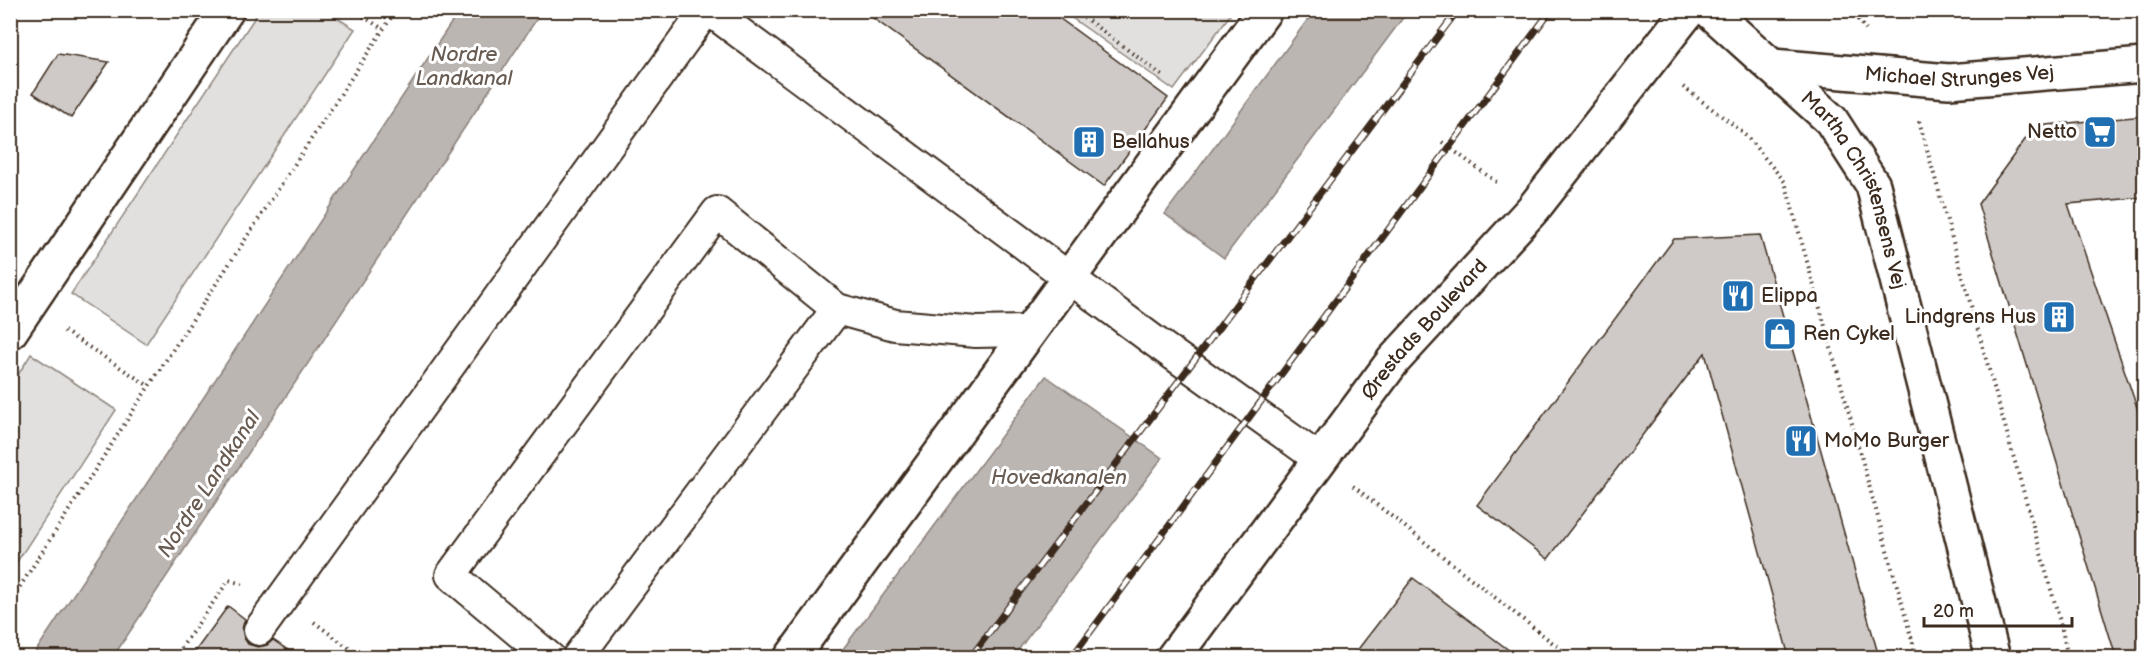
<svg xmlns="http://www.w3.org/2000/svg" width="2155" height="668" viewBox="0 0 2155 668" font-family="'Balsamiq Sans',sans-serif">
	<rect width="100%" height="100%" fill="#fff"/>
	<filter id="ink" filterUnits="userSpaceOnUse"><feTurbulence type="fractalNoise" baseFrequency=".0167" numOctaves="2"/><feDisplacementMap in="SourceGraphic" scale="12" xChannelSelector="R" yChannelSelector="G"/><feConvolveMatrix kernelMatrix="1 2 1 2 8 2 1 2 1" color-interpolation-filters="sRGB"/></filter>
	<g filter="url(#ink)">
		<!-- green -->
		<g fill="#e2e0de" stroke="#8e857e" stroke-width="1.5">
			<polygon points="259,11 326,11 355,29 146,344 71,294"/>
			<polygon points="1062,11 1233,11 1174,90"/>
			<polygon points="31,354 116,410 11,571 11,386"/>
		</g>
		<!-- water -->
		<g fill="#bcb6b3" stroke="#887e77" stroke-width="1.5">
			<polygon points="459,11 542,11 113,657 32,657"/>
			<polygon points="1314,11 1408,11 1224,258 1165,214"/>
			<polygon points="1046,376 1162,458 1013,657 837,657"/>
		</g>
		<!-- building -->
		<g fill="#cfcac7" stroke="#3b2a1e" stroke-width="1.5">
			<polygon points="862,10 1048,10 1168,98 1104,186"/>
			<polygon points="58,54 109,62 71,118 33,93"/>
			<polygon points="2145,116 2145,197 2068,204 2145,431 2145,657 2116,657 1978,204 2035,126"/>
			<polygon points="1760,235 1796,362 1879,657 1789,657 1705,353 1548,559 1477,505 1674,239"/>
			<polygon points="1413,578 1518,657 1352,657"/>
			<polygon points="228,606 245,619 242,629 244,638 248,644 258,647 267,645 273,640 298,657 191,657"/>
		</g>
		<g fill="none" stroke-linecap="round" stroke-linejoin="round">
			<defs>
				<g id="lane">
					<polyline points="709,10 1157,343 1319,459"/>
					<polyline points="259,630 706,10"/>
					<polyline points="550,658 451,575 717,212 837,309 895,325 976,332 1029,331"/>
					<polyline points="577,658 837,309"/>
				</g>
				<g id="street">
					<path id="s1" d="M1772,66L1949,81L2144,65"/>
					<polyline points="10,332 227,10"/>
					<polyline points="791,658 1265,10"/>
				</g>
				<g id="secondary">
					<path id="s2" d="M1709,10L1831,120L1873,185L1993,658"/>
					<path id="s3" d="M1173,658L1393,361L1533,209L1689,10"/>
				</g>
			</defs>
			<!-- lane casing -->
			<use href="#lane" stroke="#3b2a1e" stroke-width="34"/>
			<!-- street casing -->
			<use href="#street" stroke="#3b2a1e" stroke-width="38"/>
			<!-- secondary casing -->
			<use href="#secondary" stroke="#3b2a1e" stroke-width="38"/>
			<!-- path -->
			<g stroke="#3b2a1e" stroke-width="4" stroke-dasharray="1.5 4.5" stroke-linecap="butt">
				<polyline points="353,10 383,29"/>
				<polyline points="1074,10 1163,76"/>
				<polyline points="1851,10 1866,30"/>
				<polyline points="1683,87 1743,132 1785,182 1917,658"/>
				<polyline points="1919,121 2061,625 2068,658"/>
				<polyline points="1442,142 1499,184"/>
				<polyline points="64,331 149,386 396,10"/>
				<polyline points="1353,486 1572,658"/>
				<polyline points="10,602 149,386"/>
				<polyline points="314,622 362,658"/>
				<polyline points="174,658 229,580 242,584"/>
			</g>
			<!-- lane -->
			<use href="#lane" stroke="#fff" stroke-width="30"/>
			<!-- street -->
			<use href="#street" stroke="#fff" stroke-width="33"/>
			<!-- secondary -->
			<use href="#secondary" stroke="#fff" stroke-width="33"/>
			<defs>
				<g id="rail">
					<polyline points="970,658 1458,10"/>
					<polyline points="1071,658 1551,10"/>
				</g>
			</defs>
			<!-- rail casing -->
			<use href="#rail" stroke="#3b2a1e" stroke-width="7"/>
			<!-- rail -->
			<use href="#rail" stroke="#fff" stroke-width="4.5" stroke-dasharray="14" stroke-linecap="butt"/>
		</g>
	</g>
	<!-- icons -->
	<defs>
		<symbol id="supermarket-square" viewBox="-11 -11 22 22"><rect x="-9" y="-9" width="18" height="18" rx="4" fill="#1f6fb2" stroke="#fff"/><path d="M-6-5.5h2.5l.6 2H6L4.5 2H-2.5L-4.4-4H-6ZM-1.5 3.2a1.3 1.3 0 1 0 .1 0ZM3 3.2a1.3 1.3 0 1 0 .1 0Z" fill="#fff"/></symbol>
		<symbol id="building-square" viewBox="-11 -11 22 22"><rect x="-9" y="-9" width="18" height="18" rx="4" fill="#1f6fb2" stroke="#fff"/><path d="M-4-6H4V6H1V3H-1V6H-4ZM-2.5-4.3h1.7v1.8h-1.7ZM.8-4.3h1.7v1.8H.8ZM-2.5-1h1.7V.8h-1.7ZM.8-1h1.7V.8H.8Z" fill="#fff"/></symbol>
		<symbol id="restaurant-square" viewBox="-11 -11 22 22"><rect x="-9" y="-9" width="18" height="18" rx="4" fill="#1f6fb2" stroke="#fff"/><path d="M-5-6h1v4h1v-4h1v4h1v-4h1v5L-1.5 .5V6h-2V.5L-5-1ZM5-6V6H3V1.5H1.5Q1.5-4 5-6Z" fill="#fff"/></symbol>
		<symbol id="shop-square" viewBox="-11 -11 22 22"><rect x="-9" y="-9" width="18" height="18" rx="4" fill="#1f6fb2" stroke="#fff"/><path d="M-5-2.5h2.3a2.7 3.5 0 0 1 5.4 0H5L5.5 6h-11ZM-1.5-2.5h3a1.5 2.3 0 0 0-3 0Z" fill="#fff"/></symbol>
	</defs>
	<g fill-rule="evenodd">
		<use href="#supermarket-square" x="2081" y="113" width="38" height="38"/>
		<use href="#building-square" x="1070" y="123" width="38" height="38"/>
		<use href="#restaurant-square" x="1719" y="277" width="38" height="38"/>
		<use href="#building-square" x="2040" y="298" width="38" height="38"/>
		<use href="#shop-square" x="1761" y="315" width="38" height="38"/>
		<use href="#restaurant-square" x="1782" y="422" width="38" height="38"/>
	</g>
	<g text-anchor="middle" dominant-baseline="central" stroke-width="6" stroke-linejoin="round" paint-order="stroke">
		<!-- street labels -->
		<g font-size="20" fill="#3b2a1e" stroke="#fff">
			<text stroke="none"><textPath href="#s1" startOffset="188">Michael Strunges Vej</textPath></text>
			<text stroke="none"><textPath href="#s2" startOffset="238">Martha Christensens Vej</textPath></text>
			<text stroke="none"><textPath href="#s3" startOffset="414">Ørestads Boulevard</textPath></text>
		</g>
		<!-- poi labels -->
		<g font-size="20" fill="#3b2a1e" stroke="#fff" text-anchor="start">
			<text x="2077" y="132" text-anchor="end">Netto</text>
			<text x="1112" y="142">Bellahus</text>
			<text x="1761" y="296">Elippa</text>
			<text x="2036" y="317" text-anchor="end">Lindgrens Hus</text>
			<text x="1803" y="334">Ren Cykel</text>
			<text x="1824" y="441">MoMo Burger</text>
		</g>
		<!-- water labels -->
		<g font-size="21" font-style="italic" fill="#685b52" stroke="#fff">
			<text x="464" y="54">Nordre<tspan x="464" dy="24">Landkanal</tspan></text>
			<text x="1059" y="477">Hovedkanalen</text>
			<text transform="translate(209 484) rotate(-57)">Nordre Landkanal</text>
		</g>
	</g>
	<!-- margin -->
	<rect width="2155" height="668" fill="none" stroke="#fff" stroke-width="36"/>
	<rect x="18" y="18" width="2119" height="632" fill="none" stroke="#3b2a1e" stroke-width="2" filter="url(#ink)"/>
	<!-- scale -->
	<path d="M1924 617v9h148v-9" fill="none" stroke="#3b2a1e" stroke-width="3"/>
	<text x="1933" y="617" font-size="18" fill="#3b2a1e" stroke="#ffffff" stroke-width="4.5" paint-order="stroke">20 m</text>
</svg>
